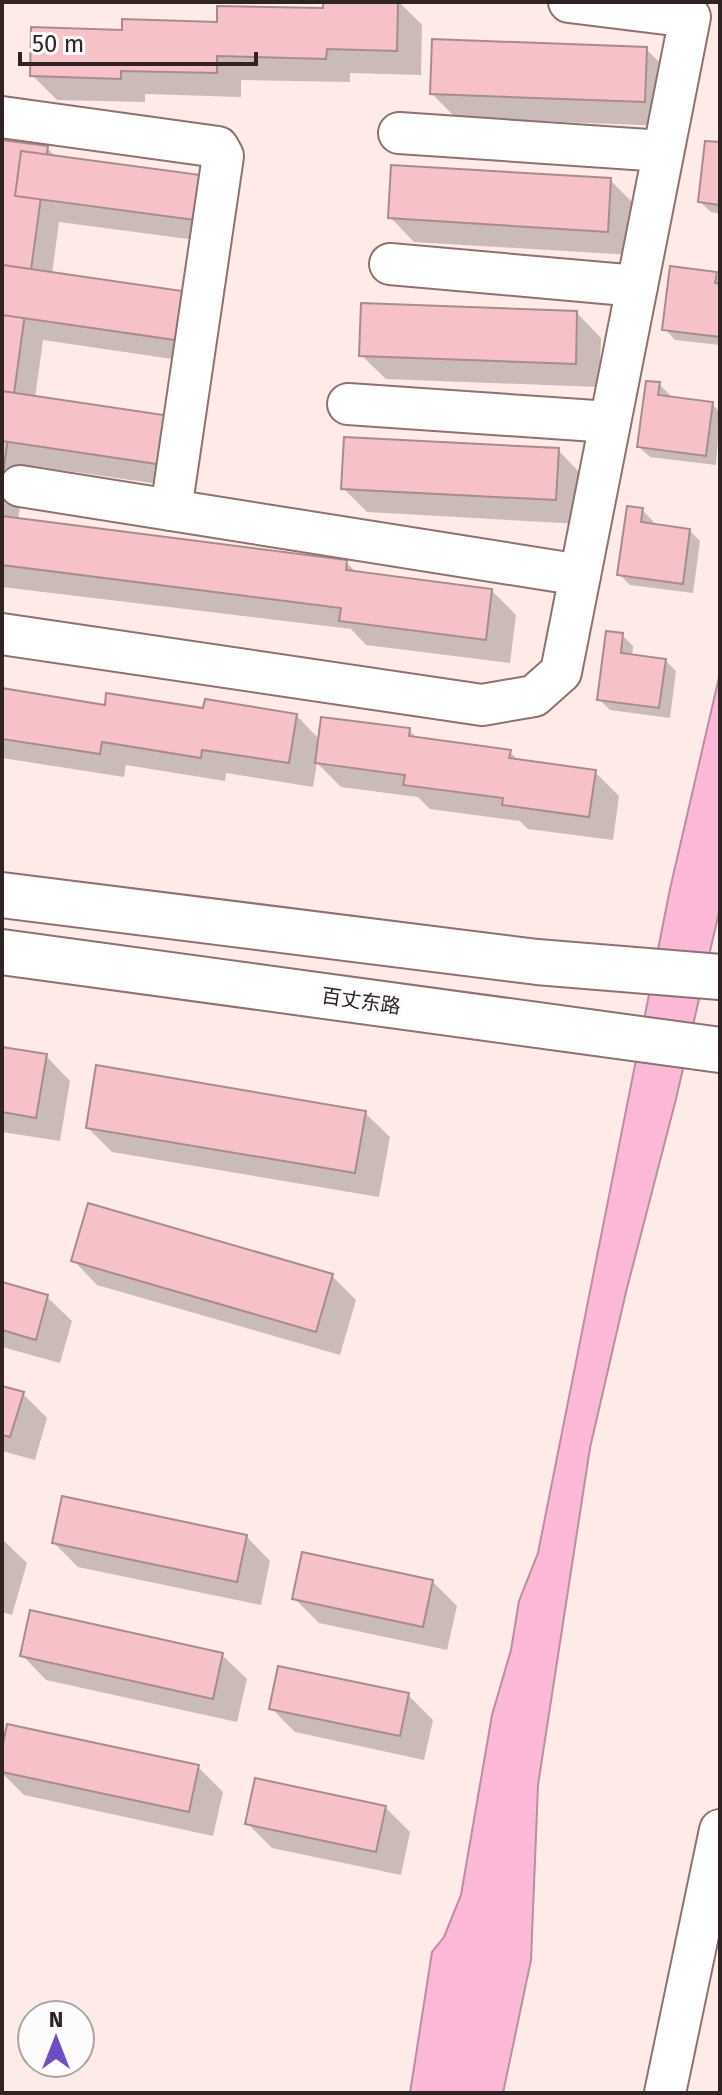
<svg xmlns="http://www.w3.org/2000/svg" width="722" height="2095" viewBox="0 0 722 2095" font-family="'Fira Sans','Noto Sans SC',sans-serif">
	<rect width="100%" height="100%" fill="#feeae6"/>
	<!-- water -->
	<polygon fill="#fbb9d7" stroke="#be8ca1" stroke-width="2" points="720,673 720,908 676,1099 626,1292 590,1448 538,1785 531,1960 503,2093 410,2093 432,1952 444,1937 461,1895 492,1715 511,1650 519,1601 538,1553 670,889"/>
	<!-- shadow -->
	<g fill="#0003">
		<polygon points="325,2 399,2 422,25 421,75 350,73 350,82 241,80 241,97 145,94 145,102 57,100 32,75 124,32 219,24 324,10"/>
		<polygon points="646,49 671,74 668,126 456,118 432,94"/>
		<polygon points="2,142 47,148 56,157 207,178 226,244 59,222 52,274 195,295 220,320 213,365 43,340 35,398 176,419 194,489 26,465 18,520 346,562 358,574 492,591 516,615 510,663 366,645 351,629 2,587"/>
		<polygon points="720,144 720,214 711,212 700,202"/>
		<polygon points="610,180 635,205 632,255 414,242 390,217"/>
		<polygon points="716,274 720,278 720,345 675,340 665,329"/>
		<polygon points="577,313 601,338 599,387 386,379 361,355"/>
		<polygon points="659,384 670,395 670,399 712,404 720,412 716,465 650,457 639,447"/>
		<polygon points="558,450 582,475 580,524 367,512 343,488"/>
		<polygon points="642,510 653,521 653,525 689,530 700,541 693,593 630,585 619,574"/>
		<polygon points="622,635 633,646 632,657 665,660 676,671 670,718 610,710 599,699"/>
		<polygon points="2,690 106,707 296,715 320,740 409,730 418,739 510,752 520,762 595,772 619,796 613,840 528,829 520,821 430,809 418,797 341,787 317,763 313,787 226,773 225,781 126,765 124,777 2,758"/>
		<polygon points="2,1049 46,1056 70,1081 60,1141 2,1132"/>
		<polygon points="365,1113 390,1137 379,1197 112,1152 88,1128"/>
		<polygon points="73,1260 332,1276 356,1300 340,1355 97,1285"/>
		<polygon points="2,1284 47,1297 72,1321 60,1363 2,1347"/>
		<polygon points="2,1388 23,1394 47,1418 35,1460 2,1451"/>
		<polygon points="246,1536 270,1561 261,1605 78,1567 54,1543"/>
		<polygon points="2,1539 27,1563 12,1615 2,1612"/>
		<polygon points="432,1581 457,1606 447,1650 319,1623 294,1598"/>
		<polygon points="22,1655 222,1655 247,1679 237,1722 46,1680"/>
		<polygon points="408,1695 433,1720 424,1760 295,1732 271,1708"/>
		<polygon points="2,1758 198,1767 223,1792 213,1836 24,1795 2,1773"/>
		<polygon points="385,1807 410,1832 401,1875 272,1848 247,1823"/>
	</g>
	<!-- building -->
	<g fill="#f7c1c8" stroke="#a98b8e" stroke-width="2">
		<polygon points="323,2 398,2 397,51 327,49 326,59 217,56 217,73 121,71 121,79 30,76 31,27 122,30 122,19 217,22 217,6 323,8"/>
		<polygon points="432,39 647,47 645,102 430,94"/>
		<polygon points="2,140 48,146 2,481"/>
		<polygon points="705,141 720,142 720,205 698,202"/>
		<polygon points="21,151 208,176 202,221 15,196"/>
		<polygon points="391,165 611,178 608,232 388,218"/>
		<polygon points="3,265 196,293 189,342 2,315"/>
		<polygon points="670,266 717,272 715,283 720,284 720,337 662,330"/>
		<polygon points="361,303 577,311 576,364 359,356"/>
		<polygon points="646,381 660,382 658,395 713,402 706,456 637,447"/>
		<polygon points="2,391 177,417 170,466 2,441"/>
		<polygon points="344,437 559,448 556,500 341,489"/>
		<polygon points="627,506 643,508 641,522 690,529 683,584 617,575"/>
		<polygon points="2,516 347,560 346,570 492,589 486,640 339,621 341,608 2,565"/>
		<polygon points="606,631 623,633 621,653 666,659 659,708 597,700"/>
		<polygon points="2,688 105,705 106,693 203,708 205,699 297,714 289,763 202,750 201,758 102,742 100,754 2,739"/>
		<polygon points="321,717 410,728 409,736 511,750 509,758 596,770 589,817 502,805 503,798 403,785 405,775 315,763"/>
		<polygon points="2,1047 47,1054 36,1118 2,1112"/>
		<polygon points="96,1065 366,1111 355,1173 86,1128"/>
		<polygon points="88,1203 333,1274 316,1332 71,1261"/>
		<polygon points="2,1282 48,1295 36,1340 2,1330"/>
		<polygon points="2,1386 24,1392 10,1437 2,1435"/>
		<polygon points="62,1496 247,1535 237,1582 52,1543"/>
		<polygon points="302,1552 433,1580 423,1627 292,1599"/>
		<polygon points="30,1610 223,1653 213,1699 20,1656"/>
		<polygon points="278,1666 409,1693 400,1736 269,1709"/>
		<polygon points="7,1724 199,1765 189,1812 2,1772 2,1748"/>
		<polygon points="255,1778 386,1806 376,1852 245,1824"/>
	</g>
	<g fill="none" stroke-linecap="round" stroke-linejoin="round">
		<defs>
			<g id="minor">
				<polyline points="2,117 218,147 223,156 171,510"/>
				<polyline points="399,133 663,151"/>
				<polyline points="390,264 637,286"/>
				<polyline points="348,404 610,422"/>
				<polyline points="20,486 580,575"/>
				<polyline points="2,634 482,705 534,696 561,672 690,17 569,2"/>
				<polyline points="665,2093 720,1830"/>
			</g>
			<g id="major">
				<polyline points="2,895 537,962 720,977"/>
				<polyline points="2,952 720,1050"/>
			</g>
		</defs>
		<!-- minor casing -->
		<use href="#minor" stroke="#8e726c" stroke-width="44"/>
		<!-- major casing -->
		<use href="#major" stroke="#8e726c" stroke-width="48"/>
		<!-- minor -->
		<use href="#minor" stroke="#fff" stroke-width="40"/>
		<!-- major -->
		<use href="#major" stroke="#fff" stroke-width="44"/>
	</g>
	<g text-anchor="middle" dominant-baseline="central" stroke-width="7" stroke-linejoin="round" paint-order="stroke">
		<!-- street labels -->
		<g font-size="20" fill="#302422" stroke="#fcfcfc">
			<text transform="translate(361 1001) rotate(8)">百丈东路</text>
		</g>
	</g>
	<!-- border -->
	<rect width="722" height="2095" fill="none" stroke="#302422" stroke-width="8"/>
	<!-- north arrow -->
	<g transform="translate(56 2039)"><circle r="38" fill="#fcfcfc" stroke="#aaa6a5" stroke-width="2"/>
	<path d="M0-6L14 30L0 20L-14 30Z" fill="#6e4dc6"/>
	<text y="-12" font-size="22" font-weight="bold" text-anchor="middle" fill="#302422">N</text>
	</g>
	<!-- scale -->
	<path d="M20 52v12h236v-12" fill="none" stroke="#302422" stroke-width="4"/>
	<text x="32" y="52" font-size="24" fill="#302422" stroke="#fcfcfc" stroke-width="6" paint-order="stroke">50 m</text>
</svg>
